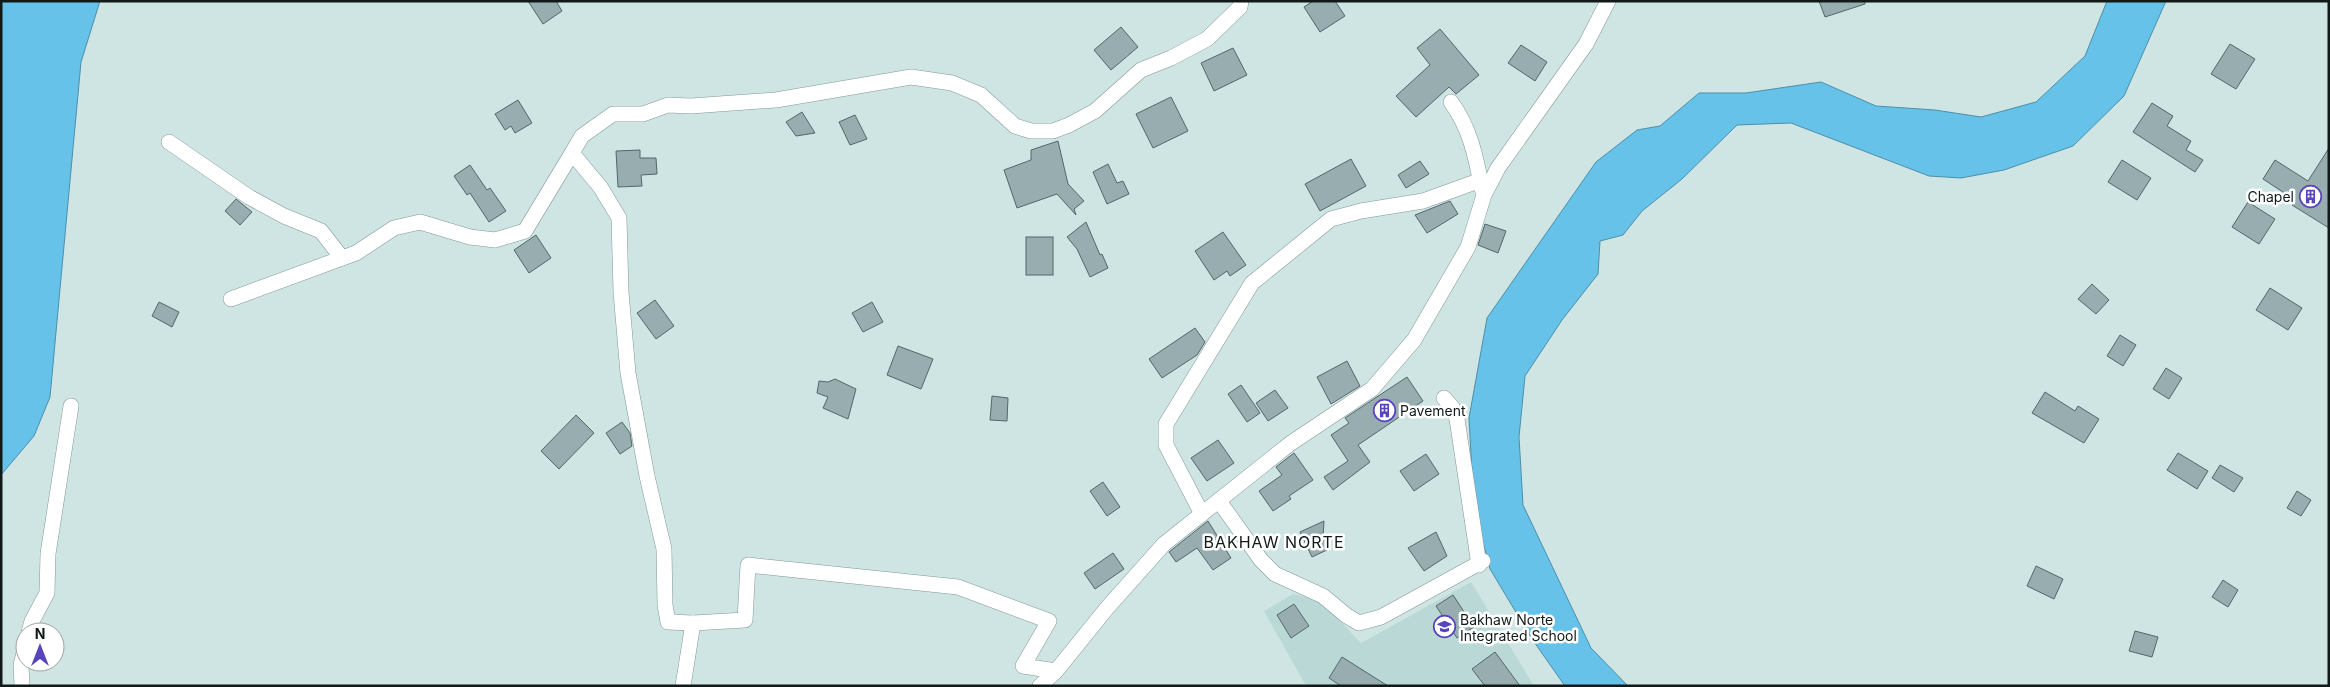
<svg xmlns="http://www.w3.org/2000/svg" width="2330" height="687" viewBox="0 0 2330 687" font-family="Inter,sans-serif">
	<rect width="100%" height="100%" fill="#cee5e3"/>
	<!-- built -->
	<polygon fill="#bad9d6" points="1471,582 1534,686 1306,686 1264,611 1293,594 1321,601 1361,643"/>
	<!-- water -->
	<g fill="#66c2e8" stroke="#4c8faa">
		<polygon points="1,1 100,1 81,62 50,397 34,436 1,475"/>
		<polygon points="2107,1 2166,1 2124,96 2073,146 2004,170 1961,178 1929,176 1791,123 1737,125 1682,179 1642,211 1623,235 1600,241 1598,274 1562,320 1525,376 1519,437 1523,505 1591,648 1628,686 1565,686 1532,639 1490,569 1474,508 1469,418 1487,318 1596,162 1637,130 1660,126 1699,93 1746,93 1821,82 1876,106 1935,110 1981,117 2036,102 2085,56"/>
	</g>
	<!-- building -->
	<g fill="#97adb0" stroke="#53676b">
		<polygon points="528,1 556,1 562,11 543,24"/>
		<polygon points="1313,1 1335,1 1345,16 1320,32 1304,7"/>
		<polygon points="1819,1 1865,1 1865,4 1825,17"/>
		<polygon points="1121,27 1138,47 1111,70 1094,50"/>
		<polygon points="1440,29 1479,75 1456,94 1449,87 1416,117 1396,96 1430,65 1417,48"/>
		<polygon points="2230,44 2255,59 2236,89 2211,74"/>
		<polygon points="1521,45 1547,62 1535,81 1508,63"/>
		<polygon points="1233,48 1247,75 1214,91 1201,63"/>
		<polygon points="1171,97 1188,131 1153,148 1136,114"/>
		<polygon points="518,100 532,123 515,133 511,126 505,130 495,114"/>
		<polygon points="2152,103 2173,116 2167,126 2191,141 2186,150 2203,160 2195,172 2133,132"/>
		<polygon points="802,112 815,133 796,136 786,122"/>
		<polygon points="855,115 867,139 850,145 839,122"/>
		<polygon points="1058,141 1068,184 1084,201 1074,209 1076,215 1057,194 1017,208 1004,170 1031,160 1031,150"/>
		<polygon points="2329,148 2329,228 2292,205 2295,200 2263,179 2275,160 2308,181"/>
		<polygon points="640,150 640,158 656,158 657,174 641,175 642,186 618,187 616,151"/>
		<polygon points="1351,159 1366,186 1320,211 1305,184"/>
		<polygon points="2122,160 2151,178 2137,200 2108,182"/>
		<polygon points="1420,161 1429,174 1406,188 1398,175"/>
		<polygon points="1108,164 1117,183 1123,181 1129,194 1107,204 1093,172"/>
		<polygon points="470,165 487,190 490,188 506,211 489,222 470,193 467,195 454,176"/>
		<polygon points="236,199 252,212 240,225 225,211"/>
		<polygon points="1450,201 1458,214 1427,233 1415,215"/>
		<polygon points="2248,202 2275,219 2259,244 2232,227"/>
		<polygon points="1086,222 1100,255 1102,254 1108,268 1090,277 1077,249 1067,237"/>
		<polygon points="1485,224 1506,231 1498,253 1478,245"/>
		<polygon points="1223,232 1246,265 1230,276 1227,271 1214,280 1195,251"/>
		<polygon points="536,235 551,258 529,273 514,250"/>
		<rect x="1026" y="237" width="27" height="38"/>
		<polygon points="2092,284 2109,300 2096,314 2078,299"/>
		<polygon points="2270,288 2302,308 2288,330 2256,310"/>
		<polygon points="655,300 674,326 656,339 637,313"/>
		<polygon points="159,302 179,312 172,327 152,316"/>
		<polygon points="872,302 883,322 863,332 852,313"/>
		<polygon points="1195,328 1205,342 1197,355 1162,378 1149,359"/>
		<polygon points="2120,335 2136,345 2123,366 2107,356"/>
		<polygon points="898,346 933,359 921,389 887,375"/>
		<polygon points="1347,361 1360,386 1331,404 1317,377"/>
		<polygon points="2166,368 2182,378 2169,399 2153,389"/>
		<polygon points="1407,377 1423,401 1358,445 1370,462 1333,490 1324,477 1348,461 1331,435 1349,423 1345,418"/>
		<polygon points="835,379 856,389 848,419 823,408 828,397 817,393 819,381 828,382"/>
		<polygon points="1241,385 1260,413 1247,422 1228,394"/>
		<polygon points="1275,390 1288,408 1268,421 1256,403"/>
		<polygon points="2045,392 2075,411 2078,406 2099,419 2084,443 2032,413"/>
		<polygon points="992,396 1008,398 1007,421 990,420"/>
		<polygon points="576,415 594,433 559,469 541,451"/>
		<polygon points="622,422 630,433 632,446 620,454 606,433"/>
		<polygon points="1218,440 1234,463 1207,481 1191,458"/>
		<polygon points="1294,453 1313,480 1289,496 1291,499 1273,511 1259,491 1282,475 1276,467"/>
		<polygon points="2178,453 2208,471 2197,489 2167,470"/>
		<polygon points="1426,454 1439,474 1414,491 1400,471"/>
		<polygon points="2220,465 2243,478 2234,492 2212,478"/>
		<polygon points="1103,482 1120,507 1107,516 1090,491"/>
		<polygon points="2297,491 2311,500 2301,516 2287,508"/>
		<polygon points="1208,521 1231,558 1213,570 1197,548 1176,562 1169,552"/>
		<polygon points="1324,521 1323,537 1329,549 1312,557 1300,532"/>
		<polygon points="1436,532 1447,556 1424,571 1408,548"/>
		<polygon points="1113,553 1124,569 1095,589 1084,573"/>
		<polygon points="2036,566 2063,579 2054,599 2027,586"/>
		<polygon points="2223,580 2238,590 2228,607 2212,597"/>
		<polygon points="1453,595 1474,627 1457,638 1436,606"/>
		<polygon points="1294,604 1309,626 1291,638 1277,615"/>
		<polygon points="2135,631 2158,637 2152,657 2129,651"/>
		<polygon points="1495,652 1520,686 1485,686 1472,669"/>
		<polygon points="1342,657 1388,686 1341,686 1329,678"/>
	</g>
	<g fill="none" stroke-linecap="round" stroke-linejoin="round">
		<defs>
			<g id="minor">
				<path d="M1451,102C1470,128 1476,157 1482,189"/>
				<polyline points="169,142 249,197 284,216 321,231 342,258"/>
				<polyline points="231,299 356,253 394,228 420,222 470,237 495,240 525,231 572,153"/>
				<polyline points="1444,398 1452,407 1457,419 1479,565"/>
				<polyline points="1219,501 1261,560 1275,574 1323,596 1347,616 1359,623 1381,617 1483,561"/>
				<polyline points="1202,514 1166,445 1166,424 1252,283 1331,219 1361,211 1423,201 1481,180"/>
				<polyline points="29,632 32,621 47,593 48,554 71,406"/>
				<polyline points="1056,671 1023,666 1049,621 958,587 748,565 745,620 693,623 668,622 665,605 664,549 647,476 628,373 621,292 619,218 601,188 572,153 582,136 613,114 643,114 668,105 691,106 776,100 911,77 952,83 981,95 1015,126 1031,131 1053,131 1069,125 1095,111 1141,70 1171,58 1207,39 1240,7 1241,1"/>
				<polyline points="22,686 21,665 25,649"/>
				<polyline points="683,686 693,623"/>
				<polyline points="1040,686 1056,671 1107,608 1164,544 1291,443 1372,389 1414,340 1468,247 1484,195 1498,168 1586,44 1608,1"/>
			</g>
		</defs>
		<!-- minor casing -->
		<use href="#minor" stroke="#829896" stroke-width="16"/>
		<!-- minor -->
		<use href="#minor" stroke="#fff" stroke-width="15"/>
	</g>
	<!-- icons -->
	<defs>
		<symbol id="building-ring" viewBox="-11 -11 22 22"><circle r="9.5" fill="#fff" stroke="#5745bd" stroke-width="1.5"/><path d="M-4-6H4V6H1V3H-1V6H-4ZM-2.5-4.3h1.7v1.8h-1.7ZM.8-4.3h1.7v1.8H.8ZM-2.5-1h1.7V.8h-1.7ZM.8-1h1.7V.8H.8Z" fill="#5745bd"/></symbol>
		<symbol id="school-ring" viewBox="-11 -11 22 22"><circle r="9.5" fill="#fff" stroke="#5745bd" stroke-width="1.5"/><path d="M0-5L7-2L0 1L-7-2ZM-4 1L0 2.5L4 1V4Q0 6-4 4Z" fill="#5745bd"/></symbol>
	</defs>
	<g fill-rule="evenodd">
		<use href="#building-ring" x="2298" y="184" width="25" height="25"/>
		<use href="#building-ring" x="1372" y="398" width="25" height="25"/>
		<use href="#school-ring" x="1432" y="614" width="25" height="25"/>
	</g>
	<g text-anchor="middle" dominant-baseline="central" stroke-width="5" stroke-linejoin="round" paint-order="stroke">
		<!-- poi labels -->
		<g font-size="14" fill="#111919" stroke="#fff" text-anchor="start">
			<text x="2294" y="196" text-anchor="end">Chapel</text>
			<text x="1400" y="410">Pavement</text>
			<text x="1460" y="619">Bakhaw Norte<tspan x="1460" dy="16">Integrated School</tspan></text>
		</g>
		<!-- quarter labels -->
		<g font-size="16" letter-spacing="1" fill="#111919" stroke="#fff">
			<text x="1274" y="542">BAKHAW NORTE</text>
		</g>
	</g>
	<!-- border -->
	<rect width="2330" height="687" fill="none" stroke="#111919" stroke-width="5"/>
	<!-- north arrow -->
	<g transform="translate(40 647)"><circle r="24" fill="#ffffff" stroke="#a0a3a3"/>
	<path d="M0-4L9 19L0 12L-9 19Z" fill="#5745bd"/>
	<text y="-8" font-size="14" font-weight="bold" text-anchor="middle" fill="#111919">N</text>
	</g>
</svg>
